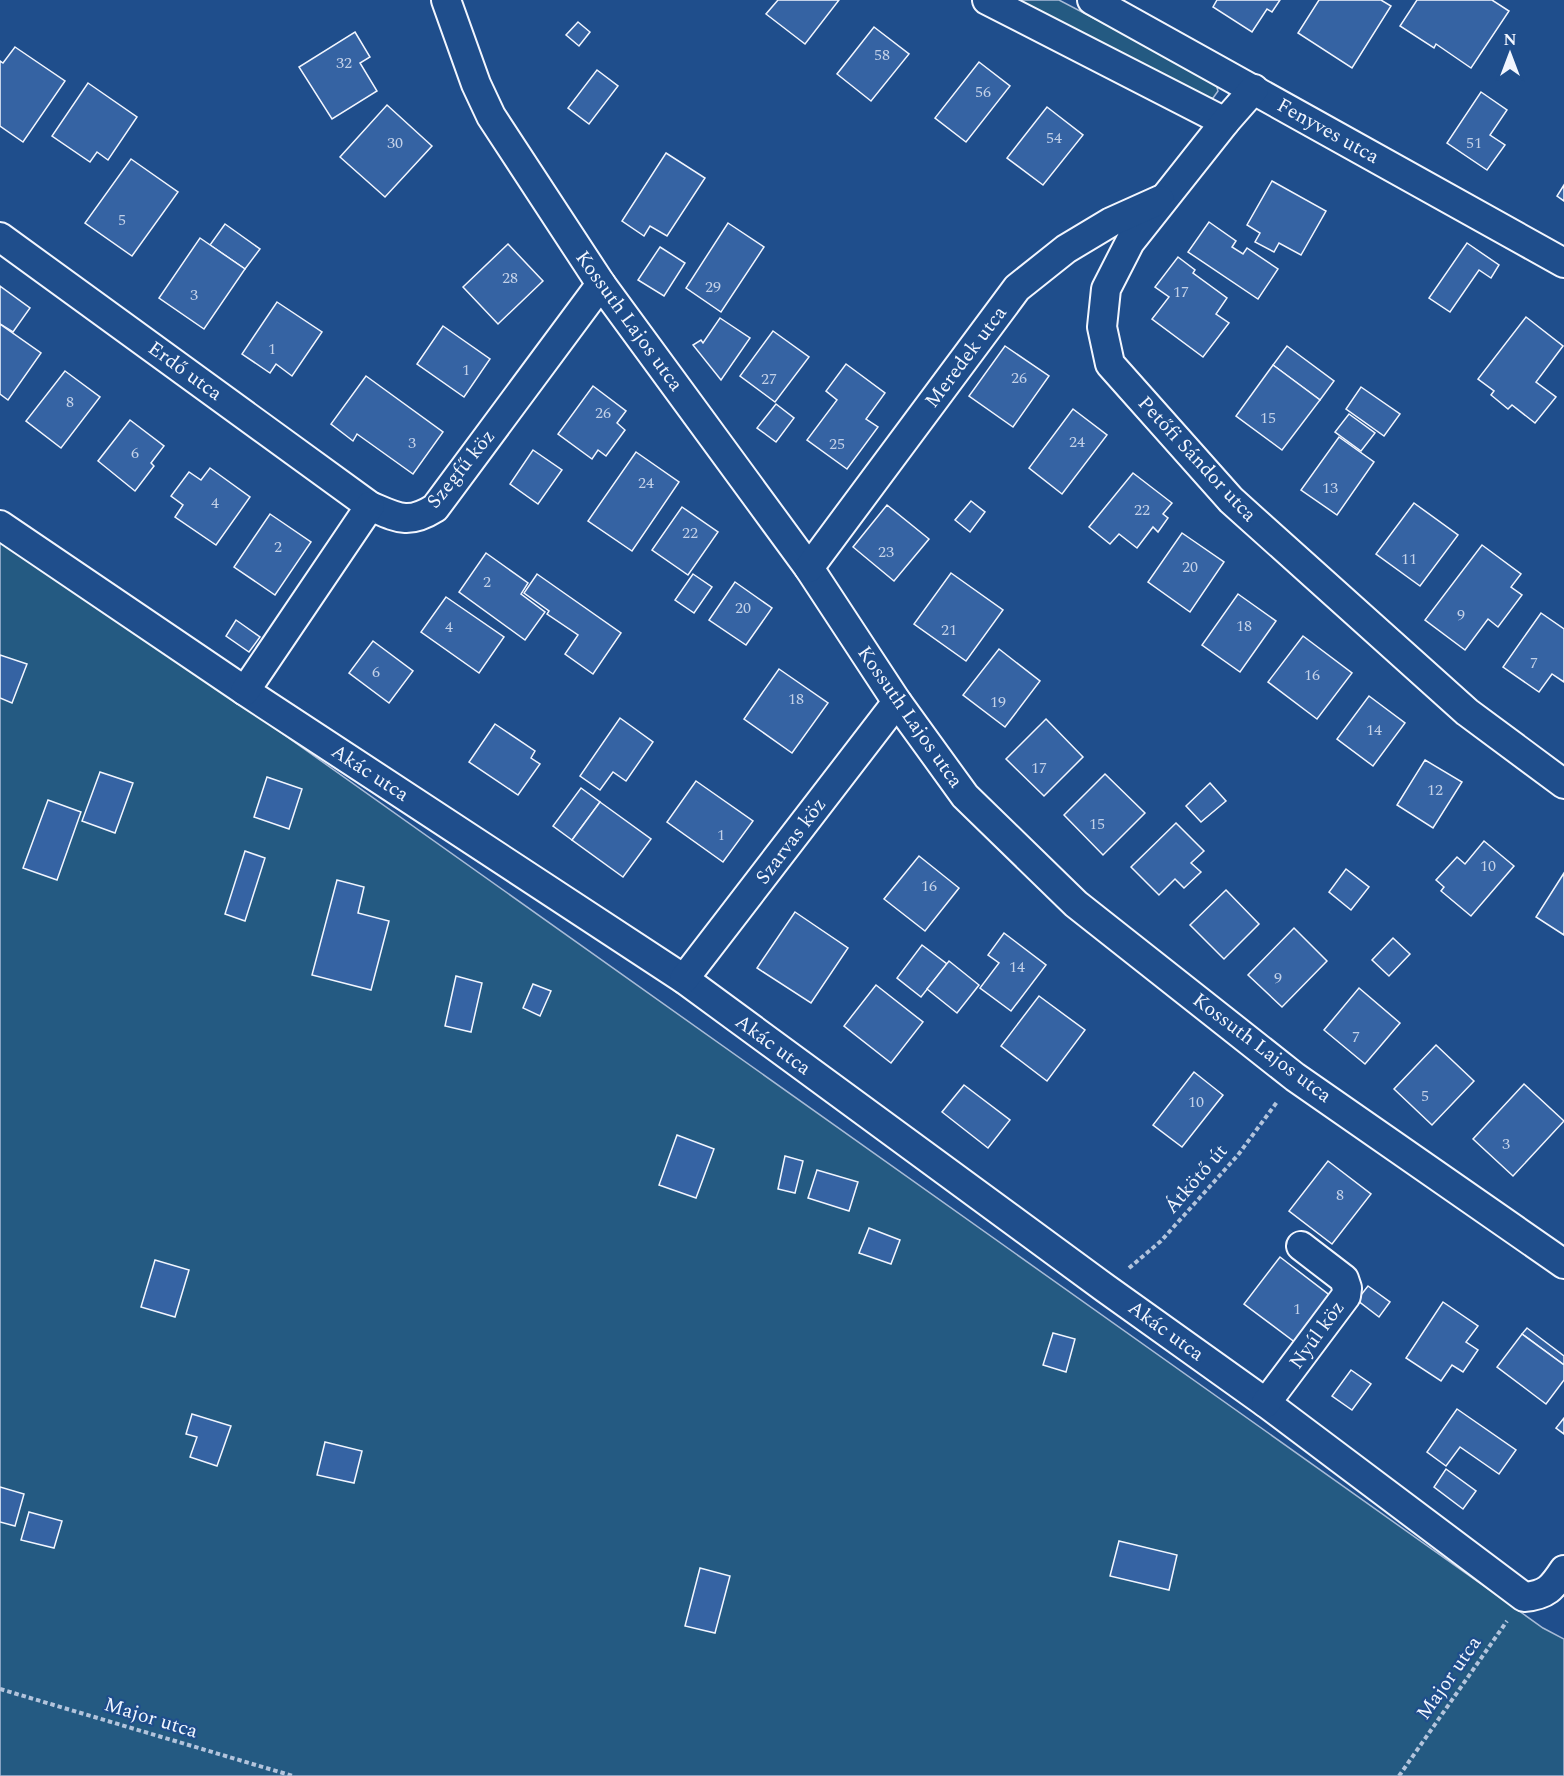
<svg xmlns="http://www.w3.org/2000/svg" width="1564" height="1776" viewBox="0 0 1564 1776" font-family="Spectral,serif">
	<rect width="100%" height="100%" fill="#1f4e8c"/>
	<!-- green -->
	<g fill="#245a82" stroke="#a8bbd7" stroke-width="1.5">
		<polygon points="1012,0 1059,0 1199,73 1216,84 1218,91 1213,98 1203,100"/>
		<polygon points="0,533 1543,1628 1564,1639 1564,1776 0,1776"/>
	</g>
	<!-- building -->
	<g fill="#3563a3" stroke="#f2f6ff" stroke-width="1.5">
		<polygon points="778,0 839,0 805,44 766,14"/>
		<polygon points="1217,0 1280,0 1272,12 1267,9 1252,32 1213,7"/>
		<polygon points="1319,0 1381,0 1391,6 1352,68 1298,33"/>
		<polygon points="1417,0 1492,0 1509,11 1471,68 1436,44 1434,48 1400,26"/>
		<polygon points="578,22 590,32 579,46 566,35"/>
		<polygon points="874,27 909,54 871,101 837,74"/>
		<polygon points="355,32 370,57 360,63 377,91 332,119 299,67"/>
		<polygon points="15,47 65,81 23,142 0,126 0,61 3,63"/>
		<polygon points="979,62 1010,86 966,142 935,118"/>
		<polygon points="597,70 618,86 589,124 568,108"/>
		<polygon points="88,83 137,117 108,160 97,152 90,162 52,136"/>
		<polygon points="1481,92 1507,110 1490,135 1505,145 1487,170 1447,143"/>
		<polygon points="387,105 432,146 385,197 340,157"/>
		<polygon points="1047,107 1083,135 1043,185 1007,158"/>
		<polygon points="666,153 705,178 667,236 650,226 644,236 622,221"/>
		<polygon points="131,159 178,192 132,256 85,223"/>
		<polygon points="1272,181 1326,211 1301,255 1279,243 1274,252 1255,242 1260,233 1247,225"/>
		<polygon points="1564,185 1564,201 1557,196"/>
		<polygon points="1209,222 1236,241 1232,247 1243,254 1247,248 1278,269 1258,299 1188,252"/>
		<polygon points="728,223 764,247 721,312 686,288"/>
		<polygon points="225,224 260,249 245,269 210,245"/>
		<polygon points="200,238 245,269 204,329 159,298"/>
		<polygon points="1467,243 1499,265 1491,278 1479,270 1450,312 1429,298"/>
		<polygon points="508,244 543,281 498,324 463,287"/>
		<polygon points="660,247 685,263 664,296 638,280"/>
		<polygon points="1178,257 1195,270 1193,273 1227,298 1216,314 1229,323 1203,357 1152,319 1169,297 1155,287"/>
		<polygon points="0,286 30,308 13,332 0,324"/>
		<polygon points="277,302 322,332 292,376 276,364 270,373 242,354"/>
		<polygon points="1526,317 1563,346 1536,382 1556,397 1535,423 1512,405 1508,409 1491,395 1494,391 1478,379"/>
		<polygon points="720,318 750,338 721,380 693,345 701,340 703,343"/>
		<polygon points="0,324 41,353 8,400 0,394"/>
		<polygon points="443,326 490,359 464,397 417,364"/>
		<polygon points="773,331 809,357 775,402 740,376"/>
		<polygon points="1005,346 1049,376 1013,427 969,396"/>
		<polygon points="1287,346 1334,381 1320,400 1273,365"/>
		<polygon points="846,364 885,393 866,419 878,427 847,469 807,440 837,400 826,391"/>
		<polygon points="1273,365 1320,400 1282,450 1236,416"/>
		<polygon points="65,371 100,397 61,448 26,421"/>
		<polygon points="366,376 443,432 413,474 357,434 353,441 331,424"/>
		<polygon points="593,386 626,411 617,423 625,430 606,456 598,450 592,459 558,434"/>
		<polygon points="1361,387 1400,414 1384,436 1346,409"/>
		<polygon points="776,404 794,418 776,442 757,428"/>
		<polygon points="1073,409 1107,435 1062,494 1029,468"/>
		<polygon points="1349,414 1375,433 1361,451 1335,432"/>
		<polygon points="130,420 164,446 151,463 154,466 135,491 98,461"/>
		<polygon points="1339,437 1374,462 1337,515 1301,490"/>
		<polygon points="533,450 562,470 538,504 510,484"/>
		<polygon points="636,452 679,482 632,551 588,521"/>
		<polygon points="210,468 250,497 216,545 175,517 183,505 171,496 189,472 201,480"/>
		<polygon points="1133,473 1172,503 1163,514 1168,518 1158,532 1153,527 1137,548 1119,534 1110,544 1089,527"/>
		<polygon points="971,501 985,512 970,532 955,520"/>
		<polygon points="1414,503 1458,535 1420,586 1376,554"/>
		<polygon points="887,505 929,539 894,581 853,547"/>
		<polygon points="682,507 718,532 688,575 652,550"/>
		<polygon points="270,514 311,542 275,595 234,567"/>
		<polygon points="1182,533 1224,562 1190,612 1148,582"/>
		<polygon points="1482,545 1521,574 1511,587 1522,595 1498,627 1488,619 1465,650 1425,620"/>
		<polygon points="486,553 528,583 521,594 545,612 525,640 459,592"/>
		<polygon points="951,573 1003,610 966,661 914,624"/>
		<polygon points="537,574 621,633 593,674 565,654 578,635 547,614 549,611 524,593"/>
		<polygon points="693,574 712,587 694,613 675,600"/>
		<polygon points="735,582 772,608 746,645 709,620"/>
		<polygon points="1238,594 1276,621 1240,672 1202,645"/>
		<polygon points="446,597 504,637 479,673 421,632"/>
		<polygon points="1541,613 1564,629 1564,682 1552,674 1539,692 1503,667"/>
		<polygon points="236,620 260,637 249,652 226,636"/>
		<polygon points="1303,636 1352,673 1317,719 1268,682"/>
		<polygon points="373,641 413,671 389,703 349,673"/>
		<polygon points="999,649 1040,681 1005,727 963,695"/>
		<polygon points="0,655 27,664 12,703 0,698"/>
		<polygon points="779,669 828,703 792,753 744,719"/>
		<polygon points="1369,696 1405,723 1373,766 1337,739"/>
		<polygon points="620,718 653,742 626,781 613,772 600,790 580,776"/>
		<polygon points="1046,719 1083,757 1044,796 1006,759"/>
		<polygon points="495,724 535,751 531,758 540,764 518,795 469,762"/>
		<polygon points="1425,760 1462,782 1433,828 1397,805"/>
		<polygon points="100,772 133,783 115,833 82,821"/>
		<polygon points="1105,774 1145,813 1103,855 1064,815"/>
		<polygon points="267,777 302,789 289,829 254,817"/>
		<polygon points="696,781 753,821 723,862 667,822"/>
		<polygon points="1210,783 1226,801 1201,822 1186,806"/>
		<polygon points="581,788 600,802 572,840 553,826"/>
		<polygon points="48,800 81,812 57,880 23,868"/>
		<polygon points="600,802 651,839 623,877 572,840"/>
		<polygon points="1176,823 1204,851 1191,863 1201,872 1184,888 1175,879 1159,895 1131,867"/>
		<polygon points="1484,841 1514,866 1471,916 1441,891 1444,887 1436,880 1457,857 1465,864"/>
		<polygon points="245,851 265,858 245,921 225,914"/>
		<polygon points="919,856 959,888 925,931 884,899"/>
		<polygon points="1346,869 1369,887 1351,910 1329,892"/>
		<polygon points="1564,873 1564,935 1536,917"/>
		<polygon points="337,880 364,887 358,913 389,921 371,990 312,975"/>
		<polygon points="1226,890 1259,924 1224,959 1190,925"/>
		<polygon points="795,912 848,948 811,1003 757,968"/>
		<polygon points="1294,928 1327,961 1282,1007 1248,975"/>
		<polygon points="1004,933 1046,965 1011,1011 980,988 999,963 988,955"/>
		<polygon points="1393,938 1410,954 1389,976 1372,960"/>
		<polygon points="922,945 947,964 921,997 897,978"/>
		<polygon points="949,961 979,985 957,1013 927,989"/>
		<polygon points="456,976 482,983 471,1032 445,1026"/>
		<polygon points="533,984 551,991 540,1016 523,1008"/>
		<polygon points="876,985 923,1022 891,1063 844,1026"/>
		<polygon points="1359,988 1400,1023 1365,1064 1324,1030"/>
		<polygon points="1039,996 1085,1030 1047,1081 1001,1046"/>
		<polygon points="1436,1045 1474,1081 1432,1125 1394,1089"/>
		<polygon points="1194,1072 1223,1095 1182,1147 1153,1125"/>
		<polygon points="1524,1084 1564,1121 1513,1176 1473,1139"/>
		<polygon points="964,1085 1010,1120 988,1148 942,1112"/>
		<polygon points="677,1135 714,1149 696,1198 659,1185"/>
		<polygon points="785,1156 803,1161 795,1193 778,1189"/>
		<polygon points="1328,1161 1371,1194 1332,1244 1289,1211"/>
		<polygon points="817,1170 858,1182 849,1211 808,1198"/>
		<polygon points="869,1228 900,1240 891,1264 859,1253"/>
		<polygon points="1280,1257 1332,1297 1296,1343 1244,1304"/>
		<polygon points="155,1260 189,1270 175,1317 141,1307"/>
		<polygon points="1368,1286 1390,1302 1379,1317 1357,1300"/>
		<polygon points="1443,1302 1478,1326 1466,1342 1478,1350 1463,1372 1452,1365 1441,1381 1406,1358"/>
		<polygon points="1527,1328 1564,1356 1564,1365 1522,1334"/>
		<polygon points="1053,1333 1075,1339 1066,1372 1043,1365"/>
		<polygon points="1522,1334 1564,1365 1564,1380 1546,1404 1497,1367"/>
		<polygon points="1351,1370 1371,1384 1352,1410 1332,1396"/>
		<polygon points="1457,1409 1516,1450 1499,1474 1460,1447 1446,1466 1427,1452"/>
		<polygon points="192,1414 231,1426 217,1466 190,1457 197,1437 186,1434"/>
		<polygon points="1564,1418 1564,1434 1556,1428"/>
		<polygon points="325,1442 362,1451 354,1483 317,1475"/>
		<polygon points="1446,1469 1476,1491 1463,1509 1434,1487"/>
		<polygon points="0,1487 24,1494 15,1526 0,1522"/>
		<polygon points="29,1512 62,1521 54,1548 21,1540"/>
		<polygon points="1119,1541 1177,1555 1169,1590 1110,1576"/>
		<polygon points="700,1568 730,1576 715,1633 685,1626"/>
	</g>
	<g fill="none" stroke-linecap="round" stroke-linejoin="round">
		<defs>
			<g id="street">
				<polyline points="446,0 476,84 491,116 601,284 809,568 897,702 965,796 1076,904 1295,1077 1564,1264"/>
				<polyline points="987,0 1225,122"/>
				<polyline points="1092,0 1564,263"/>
				<polyline points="1254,89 1225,122 1130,242 1106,289 1102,327 1110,364 1231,500 1467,712 1564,784"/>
				<path d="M0,237L370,506C398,518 408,525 435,508L601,284"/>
				<path d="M0,525L245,691L684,979L1105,1288L1266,1403L1524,1597C1547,1595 1552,1588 1564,1570"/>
				<polyline points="809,568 1017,288 1066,249 1111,222 1160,200"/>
				<polyline points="245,691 370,506"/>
				<polyline points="684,979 897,702"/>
				<polyline points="1266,1403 1346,1296 1347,1288 1344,1279 1301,1246"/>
			</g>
		</defs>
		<!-- street casing -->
		<use href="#street" stroke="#f2f6ff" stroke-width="32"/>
		<!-- path -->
		<g stroke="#b3c4dc" stroke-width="4" stroke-dasharray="4.5 3" stroke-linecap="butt">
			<polyline points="1129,1268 1161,1241 1238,1155 1277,1102"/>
			<polyline points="0,1689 293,1776"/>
			<polyline points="1399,1776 1507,1621"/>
		</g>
		<!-- street -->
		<use href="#street" stroke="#1f4e8c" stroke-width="28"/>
	</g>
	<g text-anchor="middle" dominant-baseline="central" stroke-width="4.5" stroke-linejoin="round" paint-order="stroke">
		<!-- number labels -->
		<g font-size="16" fill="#c3d1e8">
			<text x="882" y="55">58</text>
			<text x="344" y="63">32</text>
			<text x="983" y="92">56</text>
			<text x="1054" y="138">54</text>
			<text x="395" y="143">30</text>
			<text x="1474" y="143">51</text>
			<text x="122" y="220">5</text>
			<text x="510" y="278">28</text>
			<text x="713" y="287">29</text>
			<text x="1181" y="292">17</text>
			<text x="194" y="295">3</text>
			<text x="272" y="349">1</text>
			<text x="466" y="370">1</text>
			<text x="1019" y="378">26</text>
			<text x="769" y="379">27</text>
			<text x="70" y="402">8</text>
			<text x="603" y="413">26</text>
			<text x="1268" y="418">15</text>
			<text x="1077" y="442">24</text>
			<text x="412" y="443">3</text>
			<text x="837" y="444">25</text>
			<text x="135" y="453">6</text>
			<text x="646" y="483">24</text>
			<text x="1330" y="488">13</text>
			<text x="215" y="503">4</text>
			<text x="1142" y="510">22</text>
			<text x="690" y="533">22</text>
			<text x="278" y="547">2</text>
			<text x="886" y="552">23</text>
			<text x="1409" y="559">11</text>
			<text x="1190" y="567">20</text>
			<text x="487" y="582">2</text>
			<text x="743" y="608">20</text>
			<text x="1461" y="615">9</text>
			<text x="1244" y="626">18</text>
			<text x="449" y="627">4</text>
			<text x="949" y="630">21</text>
			<text x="1534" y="663">7</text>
			<text x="376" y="672">6</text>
			<text x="1312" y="675">16</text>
			<text x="796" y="699">18</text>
			<text x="998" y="702">19</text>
			<text x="1374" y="730">14</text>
			<text x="1039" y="768">17</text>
			<text x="1435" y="790">12</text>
			<text x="1097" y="824">15</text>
			<text x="721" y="835">1</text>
			<text x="1488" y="866">10</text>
			<text x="929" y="886">16</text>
			<text x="1017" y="967">14</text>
			<text x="1278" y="978">9</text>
			<text x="1356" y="1037">7</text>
			<text x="1425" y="1096">5</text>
			<text x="1196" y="1102">10</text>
			<text x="1506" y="1144">3</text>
			<text x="1340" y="1195">8</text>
			<text x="1297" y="1309">1</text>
		</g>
		<!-- street labels -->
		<g font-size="20" fill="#f2f6ff" stroke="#1f4e8c">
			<text transform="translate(1328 131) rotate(29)">Fenyves utca</text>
			<text transform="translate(629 321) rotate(54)">Kossuth Lajos utca</text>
			<text transform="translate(966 357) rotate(-53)">Meredek utca</text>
			<text transform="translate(185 371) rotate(36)">Erdő utca</text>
			<text transform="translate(1197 459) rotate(47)">Petőfi Sándor utca</text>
			<text transform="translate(461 469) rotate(-51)">Szegfű köz</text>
			<text transform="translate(910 717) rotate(55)">Kossuth Lajos utca</text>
			<text transform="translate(370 773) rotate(33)">Akác utca</text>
			<text transform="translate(791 841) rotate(-53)">Szarvas köz</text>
			<text transform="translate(773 1045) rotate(36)">Akác utca</text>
			<text transform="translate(1262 1048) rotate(37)">Kossuth Lajos utca</text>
			<text transform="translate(1196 1179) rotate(-49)">Átkötő út</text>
			<text transform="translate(1166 1331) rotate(36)">Akác utca</text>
			<text transform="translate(1317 1335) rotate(-54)">Nyúl köz</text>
			<text transform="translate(1449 1678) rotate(-55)">Major utca</text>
			<text transform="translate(151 1718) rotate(17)">Major utca</text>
		</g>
	</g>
	<!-- north arrow -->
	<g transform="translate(1510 54)" stroke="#1f4e8c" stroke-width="4.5" paint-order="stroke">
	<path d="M0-4.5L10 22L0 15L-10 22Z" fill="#f2f6ff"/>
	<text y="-9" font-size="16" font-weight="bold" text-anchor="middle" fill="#f2f6ff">N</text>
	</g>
</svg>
